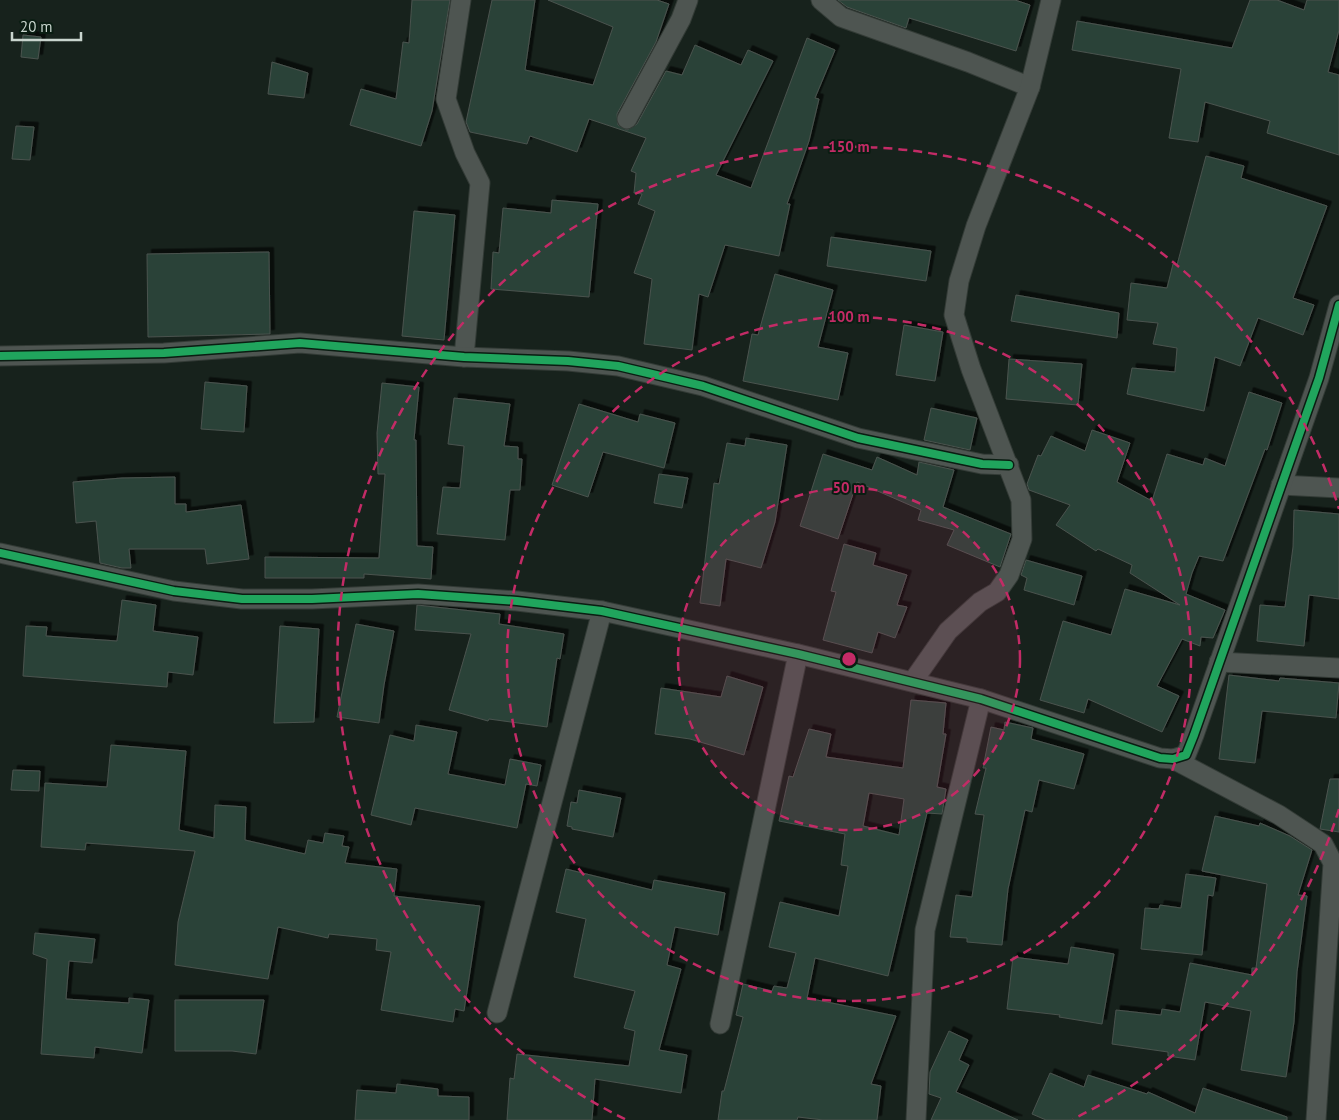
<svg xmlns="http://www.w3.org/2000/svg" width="1339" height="1120" viewBox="0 0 1339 1120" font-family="'PT Sans',sans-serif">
	<defs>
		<filter id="shadow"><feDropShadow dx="4.5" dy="-4.5" stdDeviation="0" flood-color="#0009"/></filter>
	</defs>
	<rect width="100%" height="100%" fill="#17221c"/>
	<!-- building -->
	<g fill="#2c4239" stroke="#4a534e" fill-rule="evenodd" filter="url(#shadow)">
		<polygon points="412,0 450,0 432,111 421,146 350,125 361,89 396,99 403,42 409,43"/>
		<polygon points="492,0 535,0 525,70 593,85 613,27 548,0 657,0 669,4 656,42 617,114 618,125 627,130 637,124 666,71 682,75 695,45 741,65 748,50 773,61 716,175 751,188 807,38 835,50 815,98 819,99 809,141 787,204 790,204 779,256 725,245 708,297 699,294 692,350 644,344 652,279 634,273 655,211 638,204 642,194 634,193 636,173 631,171 646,138 589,119 577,152 530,136 527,144 470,132 466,122"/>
		<polygon points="838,0 1015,0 1030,5 1016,51 909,18 906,28 847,7"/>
		<polygon points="1250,0 1277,0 1304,10 1307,0 1339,0 1339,30 1328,72 1339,75 1339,155 1267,133 1270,121 1205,102 1198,142 1169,138 1181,69 1072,50 1077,21 1232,48"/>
		<polygon points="23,35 41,37 38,59 21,57"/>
		<polygon points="272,62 308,73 304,98 268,94"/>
		<polygon points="16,126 34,127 30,160 12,159"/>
		<polygon points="1206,156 1244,166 1241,178 1327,206 1293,298 1314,305 1303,335 1258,318 1240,366 1215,357 1204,411 1127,394 1132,368 1175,372 1177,348 1153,344 1158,323 1127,320 1131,283 1167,288 1173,264 1177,265"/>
		<polygon points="552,200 598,204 589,297 491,289 493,252 499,253 503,208 551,213"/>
		<polygon points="414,211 455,215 444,340 402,336"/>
		<polygon points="831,237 931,251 926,281 827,266"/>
		<polygon points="269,252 270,334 148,337 147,254"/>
		<polygon points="775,274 833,290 818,347 848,353 838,400 743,381 752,334 758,335"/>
		<polygon points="1016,295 1119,313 1117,338 1011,321"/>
		<polygon points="904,325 943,332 935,381 896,375"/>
		<polygon points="1009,359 1082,364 1078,405 1006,399"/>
		<polygon points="205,382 247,386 244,432 201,429"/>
		<polygon points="382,383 419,387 414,440 416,440 417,546 433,547 431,579 364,574 364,578 265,578 265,557 379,558 385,474 378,474 377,433"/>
		<polygon points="1249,392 1282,403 1267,450 1265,449 1223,561 1199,556 1192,573 1186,594 1225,610 1213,638 1201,637 1200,646 1182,639 1157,686 1179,696 1162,732 1088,699 1084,713 1040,700 1063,621 1111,635 1125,589 1180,605 1130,573 1132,565 1098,549 1096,551 1056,525 1070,505 1029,490 1027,484 1038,455 1041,456 1051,436 1085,451 1092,430 1130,443 1117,482 1152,501 1167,454 1203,465 1205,458 1225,466"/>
		<polygon points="454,398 510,404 504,446 518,447 518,459 522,459 520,490 510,490 505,540 437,534 443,487 460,488 464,446 448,444"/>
		<polygon points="579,404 638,422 640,414 675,423 664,468 603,452 588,497 552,485"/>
		<polygon points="931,408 977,418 970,450 924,440"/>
		<polygon points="746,438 787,445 775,522 761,568 726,559 720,606 700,603 714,483 719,484 727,443 745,446"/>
		<polygon points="823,454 872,470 877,457 917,475 919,462 954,470 943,507 1011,534 1000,567 947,545 954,530 918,520 921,510 857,482 838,539 800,526"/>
		<polygon points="659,474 688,478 682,508 654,503"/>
		<polygon points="175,477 175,504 186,504 186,512 241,505 249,559 207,564 205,549 129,549 131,568 122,568 100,563 96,521 76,523 73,482 122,478"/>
		<polygon points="1294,510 1339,514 1339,599 1309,595 1304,646 1257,641 1260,605 1285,607 1293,547"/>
		<polygon points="844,544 876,553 873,565 907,575 897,605 907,607 895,638 878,632 872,653 823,640 836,592 831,591"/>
		<polygon points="1026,560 1082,576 1074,605 1024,590 1027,578 1021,575"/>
		<polygon points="122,600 156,605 153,631 198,637 193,675 168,672 167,687 23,676 26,626 47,627 46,636 117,641"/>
		<polygon points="417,605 500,614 499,624 564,634 560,659 557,658 547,727 489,719 488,721 449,710 471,634 415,630"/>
		<polygon points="356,624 394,631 384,685 379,723 337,717"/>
		<polygon points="280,626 319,629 314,722 274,723"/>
		<polygon points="1229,675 1279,681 1280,678 1339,683 1336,718 1262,711 1255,763 1219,759"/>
		<polygon points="727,676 763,687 744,755 690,739 655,734 661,688 721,697"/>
		<path d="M911,700L946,703L943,734H946L937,787L946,789L942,814L927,813L888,976L815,958L807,998L896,1016L871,1084L881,1086L877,1120H823L798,1117L797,1120H718L722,1091H724L743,1017L736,1015L743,984L772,991L774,986L787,988L796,953L769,947L780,902L839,916L848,866L841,865L845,834L779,821L789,776L793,777L809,729L831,734L826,757L903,768ZM869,793L904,799L899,835L863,826Z"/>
		<polygon points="1005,722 1033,728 1031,739 1084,754 1074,789 1039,780 1032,812 1025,810 1008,889 1002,945 967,942 967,938 950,937 956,895 972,897 984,815 975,814 986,768 983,768 991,727 1004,730"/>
		<polygon points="416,725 457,732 448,774 505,785 510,759 541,765 537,786 526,784 517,828 415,808 411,825 371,815 390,735 414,741"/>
		<polygon points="111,745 186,751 179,830 214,838 215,805 246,807 245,840 305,854 308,840 323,843 325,833 344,836 342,846 349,847 345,863 397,869 394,896 480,906 464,1011 455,1009 453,1022 381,1010 391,952 376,950 377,939 329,934 328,938 278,927 268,979 175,965 178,922 195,851 86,843 85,850 41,847 45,783 107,787"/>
		<polygon points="13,770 40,771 39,791 11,790"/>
		<polygon points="1330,779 1339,779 1339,832 1320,829"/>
		<polygon points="579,790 621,798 613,837 572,829 572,827 567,826 571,802 577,803"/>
		<polygon points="1215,816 1259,826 1260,823 1290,836 1312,850 1298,895 1307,896 1297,972 1294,1022 1286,1077 1241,1070 1251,1011 1205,1002 1195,1060 1168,1056 1168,1052 1112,1044 1116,1010 1161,1015 1162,1009 1180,1012 1190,963 1252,975 1252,968 1256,968 1267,884 1202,871"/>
		<polygon points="566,869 652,890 654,880 725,893 718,935 675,927 667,965 681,969 659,1050 687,1055 681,1093 595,1079 592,1120 507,1120 510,1078 514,1079 517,1054 629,1066 635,1031 624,1028 635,991 574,977 586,919 556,912"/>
		<polygon points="1186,874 1216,878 1213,896 1208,895 1202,955 1141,949 1145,908 1159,909 1160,905 1181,908"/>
		<polygon points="35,933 95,939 92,963 69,961 66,999 129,1003 129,998 149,1000 142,1053 95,1047 94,1058 41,1054 47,959 33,954"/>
		<polygon points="1071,947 1114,954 1102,1024 1059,1017 1060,1015 1007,1009 1013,957 1068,964"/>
		<polygon points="175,1000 264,1000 256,1054 232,1051 175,1051"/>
		<polygon points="949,1031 968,1040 959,1060 969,1065 956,1092 1018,1120 931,1120 941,1098 929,1094 930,1072"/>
		<polygon points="1050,1073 1084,1087 1088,1075 1147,1094 1148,1092 1195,1113 1203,1088 1287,1117 1287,1120 1046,1120 1032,1114"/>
		<polygon points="397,1084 438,1089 438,1096 469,1097 469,1120 355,1120 357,1090 396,1093"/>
	</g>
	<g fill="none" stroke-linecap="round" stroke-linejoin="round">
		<defs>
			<g id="street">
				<polyline points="461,0 446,99 465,153 480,183 464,357"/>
				<polyline points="821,0 841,17 968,62 1030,87"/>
				<polyline points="627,119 681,19 688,0"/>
				<polyline points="0,356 164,353 300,343 464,357 568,361 618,366 703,386 858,438 982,464 1009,465"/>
				<polyline points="1281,485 1339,488"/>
				<polyline points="0,553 174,591 242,599 312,599 418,594 517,601 602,611 798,654 981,699 1160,758 1173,759 1186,755 1194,735 1319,378 1339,305"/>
				<polyline points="1219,662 1339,668"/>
				<polyline points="913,681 948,631 980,602 997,592 1009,575 1022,539 1021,500 971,369 954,315 959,281 976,226 1030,87 1051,0"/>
				<polyline points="1173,759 1279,815 1323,844 1333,863 1316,1120"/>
				<polyline points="497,1013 602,611"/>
				<polyline points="720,1024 798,654"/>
				<polyline points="916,1120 925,930 981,699"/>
			</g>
		</defs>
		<!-- street casing -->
		<use href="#street" stroke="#333b36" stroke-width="21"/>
		<!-- street -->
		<use href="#street" stroke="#4e5551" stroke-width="19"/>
		<defs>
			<g id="cycleway">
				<polyline points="0,356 164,353 300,343 464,357 568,361 618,366 703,386 858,438 982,464 1009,465"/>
				<polyline points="0,553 174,591 242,599 312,599 418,594 517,601 602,611 798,654 981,699 1160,758 1173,759 1186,755 1194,735 1319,378 1339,305"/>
			</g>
		</defs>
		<!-- cycleway casing -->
		<use href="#cycleway" stroke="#0a1d12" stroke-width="11"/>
		<!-- cycleway -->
		<use href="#cycleway" stroke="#20a55d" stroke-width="8"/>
	</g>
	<!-- distance rings -->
	<circle cx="849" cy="659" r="171" fill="#c32b66" fill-opacity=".12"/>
	<g fill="none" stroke="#c32b66" stroke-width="2.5" stroke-dasharray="9 6">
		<circle cx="849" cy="659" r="171"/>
		<circle cx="849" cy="659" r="342"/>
		<path d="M1339 809A512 512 0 0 1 1073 1119M625 1119A512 512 0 1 1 1339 509"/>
	</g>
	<circle cx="849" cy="659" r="8" fill="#c32b66" stroke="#0a1d12" stroke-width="2.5"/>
	<g font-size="15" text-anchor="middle" font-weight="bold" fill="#c32b66" stroke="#0a1d12" stroke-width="4" stroke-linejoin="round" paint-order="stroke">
		<text x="849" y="152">150 m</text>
		<text x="849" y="322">100 m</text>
		<text x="849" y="493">50 m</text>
	</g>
	<!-- scale -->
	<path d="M12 32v8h69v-8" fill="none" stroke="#c9d5ce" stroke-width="2.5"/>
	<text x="20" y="32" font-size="15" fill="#c9d5ce" stroke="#0a1d12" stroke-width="4" paint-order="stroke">20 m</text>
</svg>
